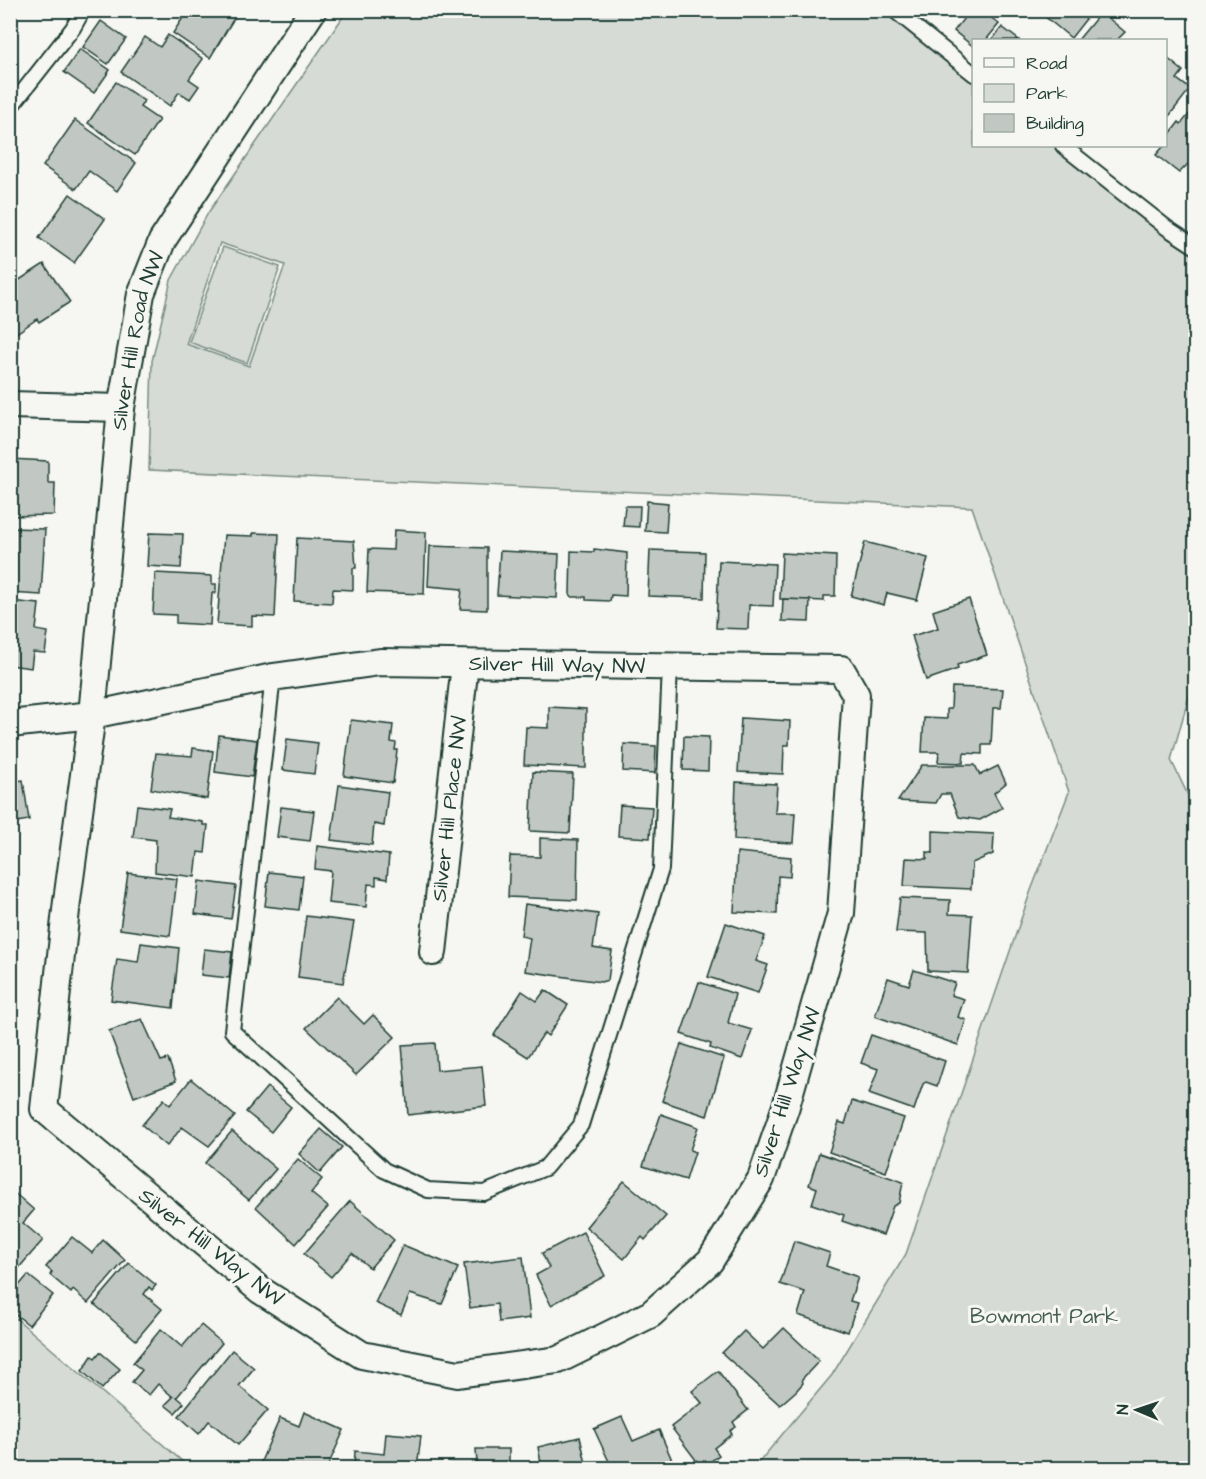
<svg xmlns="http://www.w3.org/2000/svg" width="1206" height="1479" viewBox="0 0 1206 1479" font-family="'Architects Daughter',sans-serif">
	<rect width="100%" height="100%" fill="#f6f6f2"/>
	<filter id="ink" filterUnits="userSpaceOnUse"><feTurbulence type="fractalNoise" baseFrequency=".0167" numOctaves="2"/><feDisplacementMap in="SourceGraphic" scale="12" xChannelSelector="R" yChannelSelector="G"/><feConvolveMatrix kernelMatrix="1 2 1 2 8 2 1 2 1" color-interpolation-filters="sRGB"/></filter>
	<g filter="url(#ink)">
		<!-- green -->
		<g fill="#d6dbd6" stroke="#7a8c85" stroke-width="1.5" fill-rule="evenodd">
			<path d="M347,11H892L973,73L974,146H1069L1195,242V675L1171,760L1196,812L1195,1468H754L832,1375L906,1254L1030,893L1069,792L972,507L149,470L152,361L171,280L208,213ZM220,243L285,265L249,366L186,344Z"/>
			<polygon points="223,247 280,267 247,363 189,342"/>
			<polygon points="11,1314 190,1468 11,1468"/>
		</g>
		<!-- building -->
		<g fill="#c1c8c3" stroke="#1f3d34" stroke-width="1.5">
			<polygon points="188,10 239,10 210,58 173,33"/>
			<polygon points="970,10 982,10 999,24 986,40 974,40 974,47 954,31"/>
			<polygon points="1037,10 1093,10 1071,38"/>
			<polygon points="1101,12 1125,32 1117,40 1078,40"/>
			<polygon points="101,21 126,39 108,64 83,47"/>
			<polygon points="1002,27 1019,40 992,40"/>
			<polygon points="168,35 203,59 189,79 199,86 190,99 179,92 170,106 121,72 145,37 160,47"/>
			<polygon points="80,49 110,70 94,93 64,72"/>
			<polygon points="1166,57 1183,71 1177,79 1190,89 1166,120"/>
			<polygon points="116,82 144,101 140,107 159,120 135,155 88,123"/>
			<polygon points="1196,106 1196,156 1179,173 1156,155 1163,147 1161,146 1166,146 1166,139 1179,122 1181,124"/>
			<polygon points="75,120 136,163 117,191 89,171 76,189 43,166"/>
			<polygon points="70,194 105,219 74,263 39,238"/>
			<polygon points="44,264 70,302 39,322 37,319 15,334 10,327 10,286"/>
			<polygon points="10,459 48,461 48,483 55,483 54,515 10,516"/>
			<polygon points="647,501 668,503 666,532 645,531"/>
			<polygon points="625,506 640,506 639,527 623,526"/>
			<polygon points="10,528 45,529 41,595 10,593"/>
			<polygon points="394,530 426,532 424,594 367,592 369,549 393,550"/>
			<polygon points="149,533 183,534 181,568 147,566"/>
			<polygon points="253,533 279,534 275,617 252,616 252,626 217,624 224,535 253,536"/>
			<polygon points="297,538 354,541 356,568 353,568 353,590 333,589 332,603 294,601"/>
			<polygon points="865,542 928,558 917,600 887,593 884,605 851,596"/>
			<polygon points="430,546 487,548 487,610 460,609 462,589 428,586"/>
			<polygon points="594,549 627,553 626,596 611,595 610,601 586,600 586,597 572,597 570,594 571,551 594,552"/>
			<polygon points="650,550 705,552 704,598 648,596"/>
			<polygon points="500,551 559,554 557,598 497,595"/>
			<polygon points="782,553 836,556 835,596 824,596 824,601 780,599"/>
			<polygon points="719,561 775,564 773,606 749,605 748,629 716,628"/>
			<polygon points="155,573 212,576 212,584 216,584 216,593 212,593 210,625 176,623 176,615 153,614"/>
			<polygon points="783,599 810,600 809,622 782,621"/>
			<polygon points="969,599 987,655 957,665 958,669 926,680 912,636 938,628 933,611"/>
			<polygon points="10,601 39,604 36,630 48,632 45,653 33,652 31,668 10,665"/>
			<polygon points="952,687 1003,689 1001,708 993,708 991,745 982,745 982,754 964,753 963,763 938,762 939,752 922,752 924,718 947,719 947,709 951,709"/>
			<polygon points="549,707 586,709 586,768 524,765 526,727 549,728"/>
			<polygon points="741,718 790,721 789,745 784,745 783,774 738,772"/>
			<polygon points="351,720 393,725 391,742 396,743 395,750 397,750 393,783 344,776"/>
			<polygon points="219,735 257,740 252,777 215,772"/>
			<polygon points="684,736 709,737 708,771 683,770"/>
			<polygon points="287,739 318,743 314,774 283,770"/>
			<polygon points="624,744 656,746 655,773 623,771"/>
			<polygon points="193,748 213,751 207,799 151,789 156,753 192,756"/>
			<polygon points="922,765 975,765 980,775 998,766 1006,783 994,793 1002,808 980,820 959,817 950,794 941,794 936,803 898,801"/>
			<polygon points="533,772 573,774 570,833 530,831"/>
			<polygon points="23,780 29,820 10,823 10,782"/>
			<polygon points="736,782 777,784 775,813 795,813 793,843 734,840"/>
			<polygon points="339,785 388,792 384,826 374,824 372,845 331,840"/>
			<polygon points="137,805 170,809 168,817 203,822 203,825 208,825 205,853 198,852 195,877 155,872 156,840 133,837"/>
			<polygon points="620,805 652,807 650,838 618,836"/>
			<polygon points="281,807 314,811 310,841 277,837"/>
			<polygon points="933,831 994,834 993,854 972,863 971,889 904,886 906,858 927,859 927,852 933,853"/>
			<polygon points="540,838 578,840 577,900 508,897 510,856 540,857"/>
			<polygon points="317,846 389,855 387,879 376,877 376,885 368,884 366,907 328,903 331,871 315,869"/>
			<polygon points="737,852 791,857 790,877 778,876 777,914 734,912"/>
			<polygon points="269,872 303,876 299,910 265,906"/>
			<polygon points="128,873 177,879 170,936 120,929"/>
			<polygon points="199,881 236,886 231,919 195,914"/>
			<polygon points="900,898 950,900 949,914 972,915 968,973 928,971 927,933 896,932"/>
			<polygon points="525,904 598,914 593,948 612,951 608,980 601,982 525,971 530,938 521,936"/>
			<polygon points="306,916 354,922 343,983 298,977"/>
			<polygon points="726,923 765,936 756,961 768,965 758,993 708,977"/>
			<polygon points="141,943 179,948 173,1008 111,1000 117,959 138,962"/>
			<polygon points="204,949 232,952 229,978 201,975"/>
			<polygon points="914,970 955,983 951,995 964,999 958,1017 966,1020 958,1045 875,1016 888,978 909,985"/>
			<polygon points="699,982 735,994 728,1023 752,1030 742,1059 710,1048 711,1044 681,1034"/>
			<polygon points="545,990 568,1005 548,1036 544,1033 528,1057 494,1035 522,991 537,1001"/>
			<polygon points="337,997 364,1024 373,1015 395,1037 356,1075 306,1028"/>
			<polygon points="142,1019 161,1061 168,1059 176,1081 134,1097 109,1031"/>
			<polygon points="871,1035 945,1061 937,1086 926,1082 923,1084 914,1110 869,1094 878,1069 861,1063"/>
			<polygon points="435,1043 437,1070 482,1066 486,1106 408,1115 402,1045"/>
			<polygon points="681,1044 724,1058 707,1116 662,1101"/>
			<polygon points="191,1079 235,1116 209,1146 182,1127 167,1146 142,1125 164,1099 170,1105"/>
			<polygon points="267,1087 291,1107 271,1132 246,1112"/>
			<polygon points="852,1101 904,1118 886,1172 829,1152 839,1122 845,1124"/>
			<polygon points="661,1114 698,1127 690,1150 695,1152 686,1180 643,1166"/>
			<polygon points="321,1129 342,1147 320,1173 299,1154"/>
			<polygon points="232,1131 276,1169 249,1200 205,1163"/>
			<polygon points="819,1153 903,1182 899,1203 893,1206 883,1235 842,1221 844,1215 812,1204 817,1188 809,1185"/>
			<polygon points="298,1159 322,1179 311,1193 328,1207 296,1244 256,1207"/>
			<polygon points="624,1181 666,1216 645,1240 642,1237 624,1259 586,1227"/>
			<polygon points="12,1191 34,1210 23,1223 43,1240 10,1278"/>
			<polygon points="350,1201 394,1240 370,1268 352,1253 331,1277 304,1254"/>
			<polygon points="583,1232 605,1276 551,1305 536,1275 549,1268 542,1253"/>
			<polygon points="72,1237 92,1253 103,1240 125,1260 88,1303 73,1290 71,1293 50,1275 52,1272 46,1267"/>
			<polygon points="794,1241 830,1253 826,1266 858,1277 850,1301 857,1303 848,1332 798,1315 805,1292 780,1284"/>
			<polygon points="403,1245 458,1268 442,1304 410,1294 401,1315 375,1303"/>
			<polygon points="523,1257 530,1318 499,1322 497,1304 470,1308 464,1264"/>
			<polygon points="129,1263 156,1285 152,1290 149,1287 144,1294 162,1309 136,1340 94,1304"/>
			<polygon points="28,1275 53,1295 29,1325 10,1310 10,1296"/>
			<polygon points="201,1325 222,1343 177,1397 184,1403 175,1413 165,1405 173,1397 158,1384 149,1395 132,1382 142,1370 133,1363 161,1329 182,1347"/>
			<polygon points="784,1328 819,1361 802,1379 803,1383 796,1391 780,1405 722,1353 744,1331 763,1349"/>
			<polygon points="232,1350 254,1368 239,1386 268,1410 238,1445 209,1421 199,1434 179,1416"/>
			<polygon points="100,1352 120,1369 102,1389 82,1371 92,1356 95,1358"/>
			<polygon points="718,1371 748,1410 733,1422 736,1427 730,1431 732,1434 714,1448 719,1455 702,1468 671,1427 702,1403 692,1391"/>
			<polygon points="304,1412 344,1430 327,1468 265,1468 259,1466 280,1418 299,1426"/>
			<polygon points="622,1417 633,1441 659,1430 675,1467 612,1468 594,1429"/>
			<polygon points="386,1433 421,1436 417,1468 354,1468 355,1451 384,1454"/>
			<polygon points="580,1437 587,1468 522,1468 541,1463 538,1447"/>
			<polygon points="476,1449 509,1449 509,1468 450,1468 450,1464 477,1464"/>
		</g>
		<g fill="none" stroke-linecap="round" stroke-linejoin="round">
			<defs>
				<g id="lane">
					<polyline points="894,10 974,74"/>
					<polyline points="10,108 73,28 83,10"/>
					<polyline points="1063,146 1167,228 1196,247"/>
					<polyline points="273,677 232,1031 384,1170 428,1190 484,1193 545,1168 581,1125 661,869 670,667"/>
				</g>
				<g id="street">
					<polyline points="10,405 121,408"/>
					<polygon points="380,662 841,669 856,695 841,913 786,1106 761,1179 710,1261 651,1314 558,1360 458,1374 362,1355 260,1290 44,1109 67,901 92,715 273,677"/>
					<path id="s1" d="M10,724L92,715L121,408L141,294L162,241L313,10"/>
					<path id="s2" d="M433,952L465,664"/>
				</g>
			</defs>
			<!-- lane casing -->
			<use href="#lane" stroke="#1f3d34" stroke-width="18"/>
			<!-- street casing -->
			<use href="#street" stroke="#1f3d34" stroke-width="30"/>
			<!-- lane -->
			<use href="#lane" stroke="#f6f6f2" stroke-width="14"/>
			<!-- street -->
			<use href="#street" stroke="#f6f6f2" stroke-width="26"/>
		</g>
	</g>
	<g text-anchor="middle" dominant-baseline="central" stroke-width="6" stroke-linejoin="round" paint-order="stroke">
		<!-- street labels -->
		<g font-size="21" fill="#1f3d34" stroke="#f6f6f2">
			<text stroke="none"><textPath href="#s1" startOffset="460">Silver Hill Road NW</textPath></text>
			<text transform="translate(557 665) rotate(1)">Silver Hill Way NW</text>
			<text stroke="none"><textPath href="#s2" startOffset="144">Silver Hill Place NW</textPath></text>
			<text transform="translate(787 1092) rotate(-72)">Silver Hill Way NW</text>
			<text transform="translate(211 1247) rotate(38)">Silver Hill Way NW</text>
		</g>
		<!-- park labels -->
		<g font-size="21" fill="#445d54" stroke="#f6f6f2">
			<text x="1044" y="1316">Bowmont Park</text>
		</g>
	</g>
	<!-- margin -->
	<rect width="1206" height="1479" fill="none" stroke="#f6f6f2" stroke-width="36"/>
	<rect x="18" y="18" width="1170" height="1443" fill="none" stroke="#1f3d34" stroke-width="2" filter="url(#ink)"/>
	<!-- legend -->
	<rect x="972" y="39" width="195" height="108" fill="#f6f6f2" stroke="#a0aca6" stroke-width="1.5"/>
	<rect x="984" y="58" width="30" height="9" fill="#f6f6f2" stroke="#a0aca6" stroke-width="1.5"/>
	<text x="1026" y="69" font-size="18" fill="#1f3d34">Road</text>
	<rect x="984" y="84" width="30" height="18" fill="#d6dbd6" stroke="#a0aca6" stroke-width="1.5"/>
	<text x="1026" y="99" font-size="18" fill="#1f3d34">Park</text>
	<rect x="984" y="114" width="30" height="18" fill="#c1c8c3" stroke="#a0aca6" stroke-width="1.5"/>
	<text x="1026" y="129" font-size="18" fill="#1f3d34">Building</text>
	<!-- north arrow -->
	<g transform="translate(1137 1410) rotate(272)" stroke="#f6f6f2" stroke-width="4.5" paint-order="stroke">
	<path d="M0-4.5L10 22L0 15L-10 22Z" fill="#1f3d34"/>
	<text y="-9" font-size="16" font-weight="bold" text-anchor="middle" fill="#1f3d34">N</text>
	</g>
</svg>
